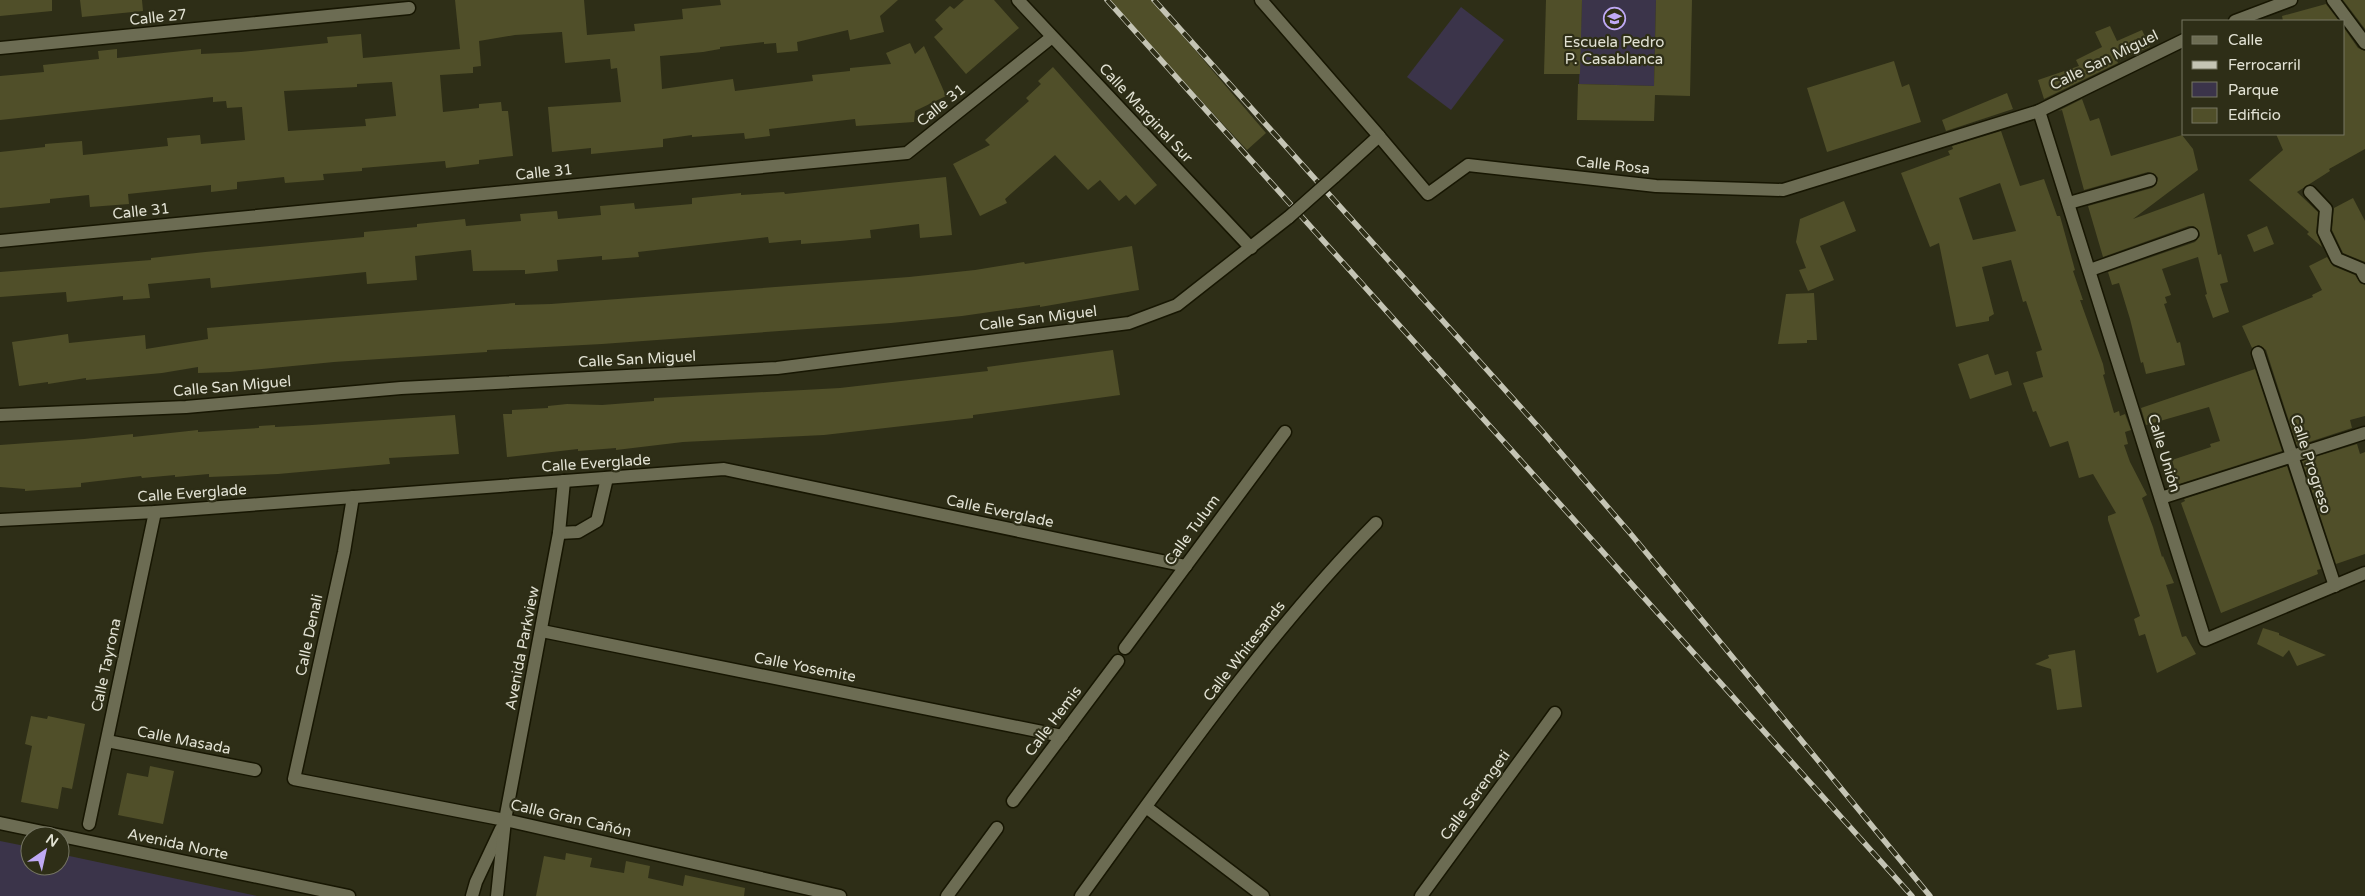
<svg xmlns="http://www.w3.org/2000/svg" width="2365" height="896" viewBox="0 0 2365 896" font-family="'Varela Round',sans-serif">
	<rect width="100%" height="100%" fill="#2e2e17"/>
	<!-- green -->
	<g fill="#3b344a">
		<polygon points="1582,0 1656,0 1654,86 1579,84"/>
		<polygon points="1461,7 1504,40 1451,110 1407,77"/>
		<polygon points="0,841 30,847 30,866 60,866 60,854 257,896 0,896"/>
	</g>
	<!-- building -->
	<g fill="#504f29" fill-rule="evenodd">
		<polygon points="0,0 52,0 52,11 0,16"/>
		<polygon points="80,0 142,0 143,11 82,17"/>
		<path d="M455,0H584L587,35L635,31L634,24L683,19L682,9L721,5L720,0H898L880,16L884,32L850,40L848,30L797,42L798,51L777,53L776,43L764,44V42L720,47V49L703,52L660,56L662,89L733,79L735,91L813,81L812,75L850,71V68L891,64L886,53L910,43L915,54L924,46L946,96L915,111L914,122L856,126L855,119L769,129L770,136L745,139L744,133L692,137V135L663,139V147L591,154V148L552,152L548,107L621,102L617,68L611,69L610,59L565,63L562,32L515,35L479,41L481,66L473,67V73L440,75L443,112L479,108V104L501,102L502,111H508L513,156L479,160V164L446,168L445,161L362,168V171L323,174L324,180L285,183L284,177L237,182V189L211,192V185L128,194L129,204L90,207L89,195L50,199V203L0,208V152L45,147V144L82,141L83,155L168,146L167,138L200,135L201,144L245,140L242,107L227,108L226,101L213,102V97L0,120V76L44,72L43,65L99,59L98,51L117,49V58L201,49V54L241,52L328,43L327,37L361,34L363,58L460,49ZM392,82L396,116L365,119L366,126L288,131L284,91L357,87V84Z"/>
		<polygon points="964,0 994,0 1019,28 966,74 934,37 943,29 935,20 950,6 954,9"/>
		<polygon points="1108,0 1152,0 1266,133 1247,150"/>
		<polygon points="1546,0 1582,0 1580,74 1544,74"/>
		<polygon points="1656,0 1692,0 1690,96 1655,95 1654,121 1577,120 1578,84 1654,86"/>
		<polygon points="2343,0 2365,0 2365,29"/>
		<polygon points="2326,4 2339,21 2283,21 2282,16"/>
		<polygon points="2110,26 2117,41 2142,30 2150,47 2117,61 2118,63 2044,99 2038,80 2079,66 2076,60 2102,47 2095,32"/>
		<polygon points="2344,28 2358,48 2365,51 2365,149 2329,169 2330,171 2297,192 2318,212 2316,232 2322,247 2307,234 2309,232 2249,180 2283,150 2276,134 2344,134"/>
		<polygon points="1894,61 1902,87 1909,84 1921,122 1827,152 1807,88"/>
		<polygon points="1053,67 1157,185 1135,205 1126,195 1119,201 1100,180 1088,190 1055,155 1005,199 1007,203 980,216 953,164 990,145 985,140 1029,101 1026,98 1041,84 1038,81"/>
		<polygon points="2007,93 2013,109 1946,131 1942,120"/>
		<polygon points="2082,99 2090,121 2099,118 2111,156 2182,135 2193,149 2198,170 2133,219 2204,193 2218,255 2221,254 2228,282 2220,284 2229,312 2213,318 2205,295 2207,294 2198,257 2162,269 2171,295 2165,297 2167,303 2164,304 2177,343 2180,342 2185,365 2146,374 2143,362 2141,363 2130,319 2119,283 2112,285 2108,272 2195,242 2200,236 2199,231 2194,226 2189,226 2103,257 2088,206 2152,188 2156,185 2158,178 2155,174 2148,172 2084,190 2062,110 2058,111"/>
		<path d="M2001,131L2020,186L2044,179L2057,216H2060L2075,270L2073,271L2083,300H2080L2103,364L2105,374L2103,375L2114,413L2119,411L2120,416L2125,414L2131,430L2125,432L2128,444L2124,445L2130,462L2147,495L2142,498L2153,527L2162,557L2163,556L2174,583L2166,585L2182,637L2186,636L2196,654L2157,673L2145,634L2139,636L2134,619L2140,616L2108,520V516L2116,513L2093,474L2079,478L2068,441L2050,447L2036,411L2033,412L2023,383L2043,377L2036,352L2042,350L2026,301L2023,302L2011,260L1982,267L1994,314L1989,317V321L1956,327L1939,243L1930,247L1901,173L1950,155L1948,151L1953,149L1952,146ZM2000,183L2016,231L1973,240L1959,198Z"/>
		<polygon points="946,177 952,235 920,238 919,224 870,230 871,238 840,241 801,244 801,240 769,243 768,237 638,252 639,257 602,260 602,256 557,260 558,271 525,274 525,270 473,271 471,250 415,256 417,280 367,284 366,272 211,288 210,278 148,284 150,298 123,300 123,296 67,302 66,292 0,297 0,272 151,260 151,258 205,252 364,237 364,232 417,227 417,224 465,219 466,226 521,221 520,214 557,211 558,219 601,215 600,206 634,203 635,209 692,204 692,198 741,193 741,195 784,192 785,194"/>
		<polygon points="2353,198 2365,221 2365,262 2343,253 2332,230 2334,208"/>
		<polygon points="1844,201 1856,231 1820,246 1834,280 1808,291 1799,270 1806,268 1796,242 1800,219"/>
		<polygon points="2267,226 2274,244 2254,252 2247,235"/>
		<polygon points="1132,246 1139,290 1040,307 1040,305 962,316 891,323 602,344 487,350 487,352 334,362 230,372 198,373 198,367 162,373 86,380 86,378 48,384 48,382 19,386 12,342 68,334 69,343 145,335 146,349 208,339 207,328 515,303 515,305 551,304 909,277 975,270 1024,262 1025,264"/>
		<polygon points="2327,257 2333,266 2355,275 2360,283 2365,285 2365,416 2350,420 2352,428 2297,446 2266,350 2259,345 2252,348 2242,326 2313,297 2312,295 2322,290 2309,266"/>
		<polygon points="1814,293 1817,340 1807,340 1807,343 1778,344 1786,294"/>
		<polygon points="1113,350 1120,395 973,415 973,418 824,435 683,442 616,450 616,448 578,451 578,449 507,457 503,414 512,414 512,410 548,408 548,406 567,404 602,405 654,401 654,398 673,397 840,388 979,372 988,371 987,367"/>
		<polygon points="1988,354 1995,375 2008,371 2012,385 1970,399 1958,364"/>
		<polygon points="2255,369 2282,451 2179,484 2172,460 2211,447 2210,444 2220,441 2209,407 2146,425 2141,408"/>
		<polygon points="455,415 459,454 389,458 390,464 278,474 209,477 209,474 175,477 175,475 142,478 141,476 81,483 81,487 25,491 25,489 0,487 0,445 84,439 133,434 133,437 198,430 198,432 259,428 259,426 275,425 275,427 312,425"/>
		<polygon points="2357,444 2360,454 2365,452 2365,554 2336,564 2302,461"/>
		<polygon points="2287,466 2321,569 2317,570 2318,574 2221,613 2181,503 2185,501 2184,499"/>
		<polygon points="2263,628 2279,633 2279,635 2326,655 2297,666 2289,650 2283,657 2257,644"/>
		<polygon points="2075,650 2082,707 2057,710 2051,669 2035,664 2049,658 2048,655"/>
		<polygon points="31,716 47,719 48,716 85,724 72,789 62,787 58,809 21,802 32,746 25,744"/>
		<polygon points="150,766 174,771 163,824 118,815 127,773 148,777"/>
		<polygon points="566,853 592,858 590,867 624,873 626,861 650,866 648,878 683,886 685,875 745,888 744,896 536,896 544,856 565,860"/>
	</g>
	<g fill="none" stroke-linecap="round" stroke-linejoin="round">
		<defs>
			<g id="street">
				<polyline points="1018,0 1251,248"/>
				<polyline points="1261,0 1379,136"/>
				<polyline points="2333,0 2365,43"/>
				<polyline points="2235,21 2291,0"/>
				<polyline points="0,48 409,8"/>
				<polyline points="2039,111 2205,640 2365,573"/>
				<polyline points="1334,177 1379,136 1428,194 1468,165 1656,186 1783,190 2039,111 2184,40"/>
				<polyline points="2310,192 2326,209 2324,232 2337,259 2361,269 2365,277"/>
				<polyline points="2069,203 2150,180"/>
				<polyline points="0,241 907,153 1052,37"/>
				<polyline points="2090,270 2192,234"/>
				<polyline points="2258,353 2335,586"/>
				<polyline points="0,415 186,407 401,388 777,368 1129,323 1177,305 1289,217"/>
				<polyline points="353,497 344,552 294,779 505,820 840,896"/>
				<polyline points="2161,498 2365,433"/>
				<polyline points="0,520 155,512 724,469 1186,566"/>
				<polyline points="559,533 578,532 597,521 607,478"/>
				<polyline points="542,631 1062,736"/>
				<polyline points="1125,648 1285,432"/>
				<polyline points="107,741 255,770"/>
				<polyline points="1013,801 1118,661"/>
				<polyline points="1146,807 1263,896"/>
				<polyline points="89,824 155,512"/>
				<polyline points="472,896 476,882 501,829"/>
				<polyline points="497,896 505,820 559,533 564,481"/>
				<polyline points="947,896 997,828"/>
				<path d="M1081,896C1174,768 1265,636 1376,523"/>
				<polyline points="1421,896 1555,713"/>
			</g>
			<polyline id="secondary" points="0,823 349,896"/>
		</defs>
		<!-- street casing -->
		<use href="#street" stroke="#171602" stroke-width="15"/>
		<!-- secondary casing -->
		<use href="#secondary" stroke="#171602" stroke-width="15"/>
		<!-- street -->
		<use href="#street" stroke="#6c6c53" stroke-width="12"/>
		<!-- secondary -->
		<use href="#secondary" stroke="#6c6c53" stroke-width="12"/>
		<defs>
			<g id="rail">
				<polyline points="1107,0 1912,896"/>
				<polyline points="1154,0 1542,431 1630,533 1930,896"/>
			</g>
		</defs>
		<!-- rail casing -->
		<use href="#rail" stroke="#c4c4b4" stroke-width="5.5"/>
		<!-- rail -->
		<use href="#rail" stroke="#2e2e17" stroke-width="4" stroke-dasharray="11" stroke-linecap="butt"/>
		<defs>
			<polyline id="street-bridge" points="1289,217 1334,177"/>
		</defs>
		<!-- street-bridge casing -->
		<use href="#street-bridge" stroke="#171602" stroke-width="15" stroke-linecap="butt"/>
		<!-- street-bridge -->
		<use href="#street-bridge" stroke="#6c6c53" stroke-width="12"/>
	</g>
	<!-- icons -->
	<defs>
		<symbol id="school-ring" viewBox="-11 -11 22 22"><circle r="9.5" fill="#2e2e17" stroke="#bfa9f4" stroke-width="1.5"/><path d="M0-5L7-2L0 1L-7-2ZM-4 1L0 2.5L4 1V4Q0 6-4 4Z" fill="#bfa9f4"/></symbol>
	</defs>
	<g fill-rule="evenodd">
		<use href="#school-ring" x="1602" y="6" width="25" height="25"/>
	</g>
	<g text-anchor="middle" dominant-baseline="central" stroke-width="4.5" stroke-linejoin="round" paint-order="stroke">
		<!-- street labels -->
		<g font-size="15" fill="#e2e2d4" stroke="#2e2e17">
			<text transform="translate(158 17) rotate(-6)">Calle 27</text>
			<text transform="translate(2104 60) rotate(-26)">Calle San Miguel</text>
			<text transform="translate(941 105) rotate(-39)">Calle 31</text>
			<text transform="translate(1146 113) rotate(47)">Calle Marginal Sur</text>
			<text transform="translate(1613 165) rotate(6)">Calle Rosa</text>
			<text transform="translate(544 172) rotate(-6)">Calle 31</text>
			<text transform="translate(141 211) rotate(-6)">Calle 31</text>
			<text transform="translate(1038 318) rotate(-7)">Calle San Miguel</text>
			<text transform="translate(637 359) rotate(-3)">Calle San Miguel</text>
			<text transform="translate(232 386) rotate(-5)">Calle San Miguel</text>
			<text transform="translate(2164 453) rotate(73)">Calle Unión</text>
			<text transform="translate(596 463) rotate(-4)">Calle Everglade</text>
			<text transform="translate(2311 464) rotate(72)">Calle Progreso</text>
			<text transform="translate(192 493) rotate(-4)">Calle Everglade</text>
			<text transform="translate(1000 511) rotate(12)">Calle Everglade</text>
			<text transform="translate(1192 530) rotate(-54)">Calle Tulum</text>
			<text transform="translate(309 635) rotate(-78)">Calle Denali</text>
			<text transform="translate(522 648) rotate(-79)">Avenida Parkview</text>
			<text transform="translate(1244 651) rotate(-52)">Calle Whitesands</text>
			<text transform="translate(106 665) rotate(-78)">Calle Tayrona</text>
			<text transform="translate(805 667) rotate(11)">Calle Yosemite</text>
			<text transform="translate(1053 721) rotate(-53)">Calle Hemis</text>
			<text transform="translate(184 740) rotate(11)">Calle Masada</text>
			<text transform="translate(1475 795) rotate(-54)">Calle Serengeti</text>
			<text transform="translate(571 818) rotate(13)">Calle Gran Cañón</text>
			<text transform="translate(178 844) rotate(12)">Avenida Norte</text>
		</g>
		<!-- poi labels -->
		<g font-size="15" fill="#e2e2d4" stroke="#2e2e17">
			<text x="1614" y="42">Escuela Pedro<tspan x="1614" dy="17">P. Casablanca</tspan></text>
		</g>
	</g>
	<!-- legend -->
	<rect x="2182" y="20" width="162" height="115" fill="#2e2e17" stroke="#767663"/>
	<rect x="2192" y="36" width="25" height="8" fill="#6c6c53" stroke="#767663"/>
	<text x="2228" y="45" font-size="15" fill="#e2e2d4">Calle</text>
	<rect x="2192" y="61" width="25" height="8" fill="#c4c4b4" stroke="#767663"/>
	<text x="2228" y="70" font-size="15" fill="#e2e2d4">Ferrocarril</text>
	<rect x="2192" y="82" width="25" height="15" fill="#3b344a" stroke="#767663"/>
	<text x="2228" y="95" font-size="15" fill="#e2e2d4">Parque</text>
	<rect x="2192" y="108" width="25" height="15" fill="#504f29" stroke="#767663"/>
	<text x="2228" y="120" font-size="15" fill="#e2e2d4">Edificio</text>
	<!-- north arrow -->
	<g transform="translate(45 851) rotate(34)"><circle r="24" fill="#2e2e17" stroke="#767663"/>
	<path d="M0-4L9 19L0 12L-9 19Z" fill="#bfa9f4"/>
	<text y="-8" font-size="14" font-weight="bold" text-anchor="middle" fill="#e2e2d4">N</text>
	</g>
</svg>
